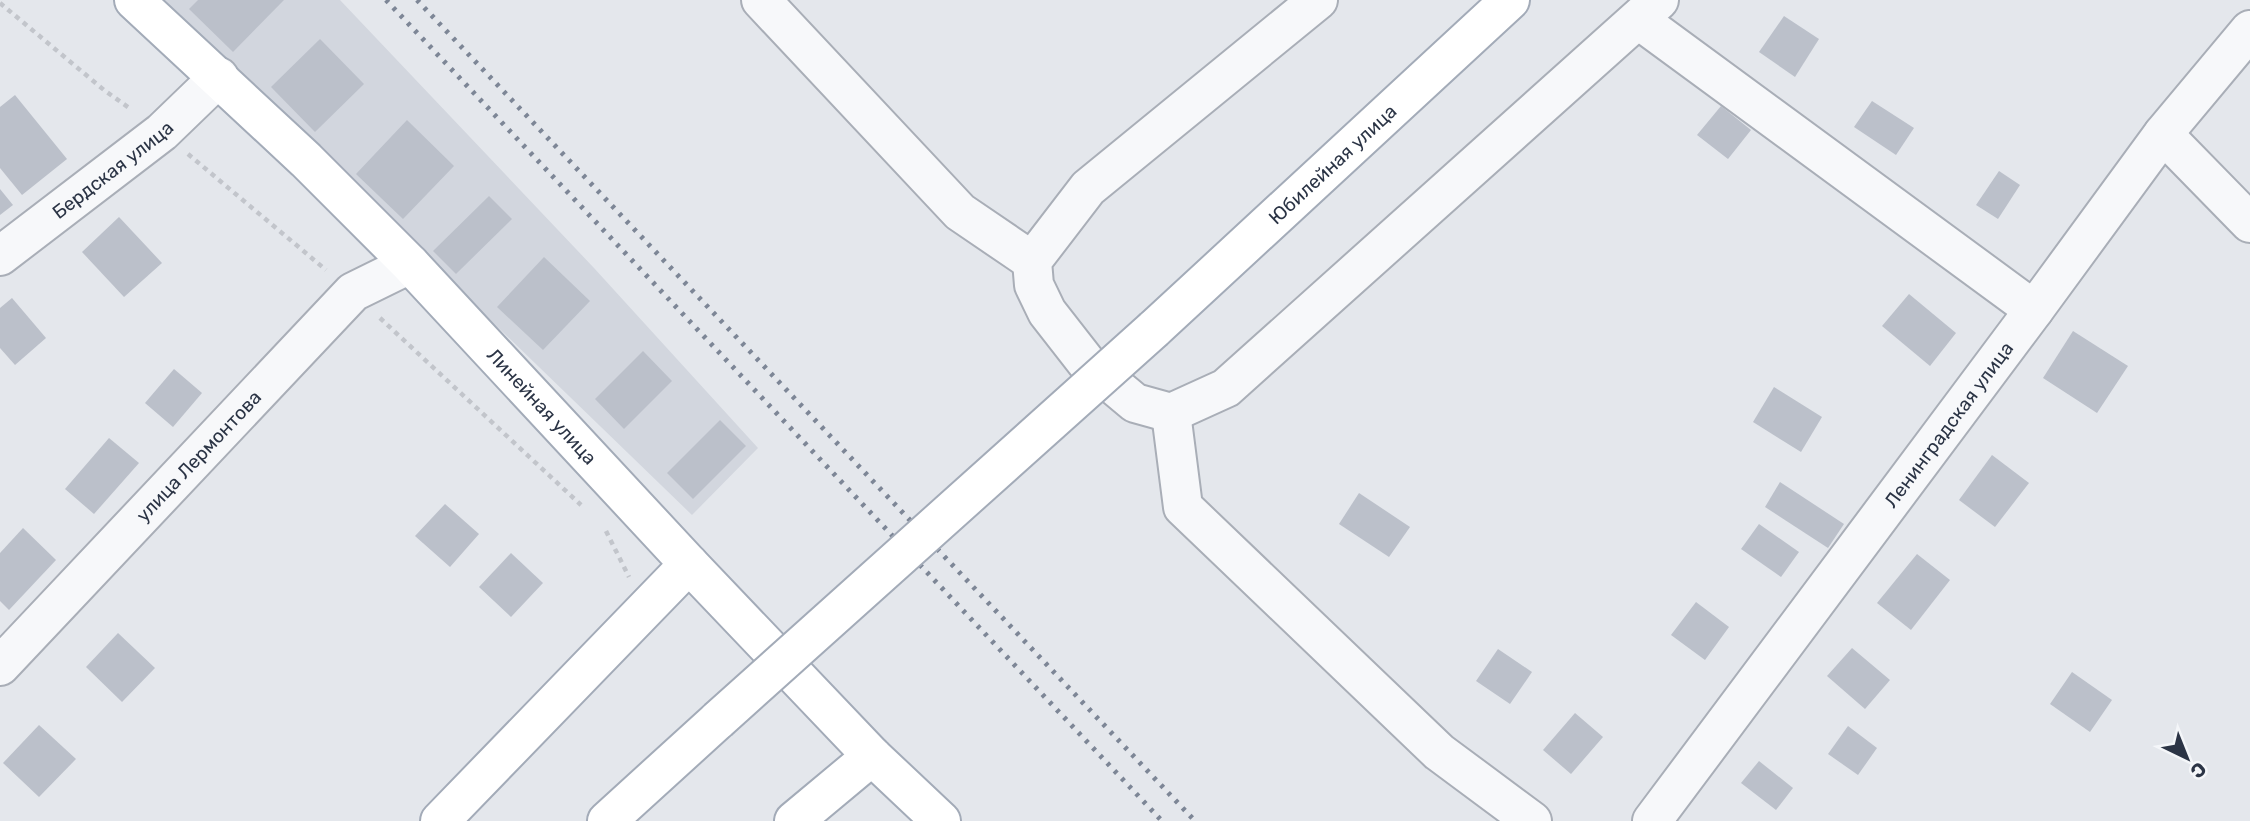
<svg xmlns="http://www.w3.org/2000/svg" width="2250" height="821" viewBox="0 0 2250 821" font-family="Rubik,sans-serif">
	<rect width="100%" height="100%" fill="#e4e7ec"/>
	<!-- built -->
	<polygon fill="#d2d6de" points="159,0 340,0 594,268 758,448 692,515 324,159 212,46"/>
	<!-- building -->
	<g fill="#bbc0ca">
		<polygon points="198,0 284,0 233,52 189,9"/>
		<polygon points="1784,16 1819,39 1795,77 1759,52"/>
		<polygon points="320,39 364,84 315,132 271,87"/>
		<polygon points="15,95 67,159 22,195 0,168 0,107"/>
		<polygon points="1872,101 1914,128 1896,155 1854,127"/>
		<polygon points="1721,106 1751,130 1728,159 1697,135"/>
		<polygon points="407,120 454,166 403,219 356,174"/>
		<polygon points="1999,171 2020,185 1998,219 1976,205"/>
		<polygon points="0,189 13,205 0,215"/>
		<polygon points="489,196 512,219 456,274 433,251"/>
		<polygon points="119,217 162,263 124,297 82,252"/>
		<polygon points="544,257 590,301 543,350 497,307"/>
		<polygon points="1909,294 1956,333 1930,366 1882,326"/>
		<polygon points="12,298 46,338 15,365 0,348 0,308"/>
		<polygon points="2073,331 2128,366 2097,413 2043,378"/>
		<polygon points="643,351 672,381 624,429 595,399"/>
		<polygon points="174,369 202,393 173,427 145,403"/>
		<polygon points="1774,387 1822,417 1801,452 1753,422"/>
		<polygon points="720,420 746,446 693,499 667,473"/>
		<polygon points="109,438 139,463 94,514 65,489"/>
		<polygon points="1992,455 2029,483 1995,527 1959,500"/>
		<polygon points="1780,482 1844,524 1828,548 1765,507"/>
		<polygon points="1359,493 1410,527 1389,557 1339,524"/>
		<polygon points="445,504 479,534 450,567 415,536"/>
		<polygon points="1759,524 1799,552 1781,577 1741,549"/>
		<polygon points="23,528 56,560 9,610 0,601 0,553"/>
		<polygon points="511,553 543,583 511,617 479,587"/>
		<polygon points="1917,554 1950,580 1911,630 1877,603"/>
		<polygon points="1696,602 1729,627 1705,660 1671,635"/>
		<polygon points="118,633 155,668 122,702 86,667"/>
		<polygon points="1852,648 1890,680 1865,709 1827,676"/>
		<polygon points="1498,649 1532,672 1510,704 1476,681"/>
		<polygon points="2072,672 2112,700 2090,732 2050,704"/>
		<polygon points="1575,713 1603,737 1571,774 1543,750"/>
		<polygon points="39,725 76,759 39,797 3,763"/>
		<polygon points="1848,726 1877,748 1858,775 1828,754"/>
		<polygon points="1759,761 1793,788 1776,810 1741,783"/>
	</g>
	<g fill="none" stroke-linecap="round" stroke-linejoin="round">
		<defs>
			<g id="minor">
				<polyline points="761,0 960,212 1032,261"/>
				<polyline points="1318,0 1088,188 1032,261 1034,285 1047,312 1086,362 1135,403 1171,413 1226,388 1659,0"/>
				<polyline points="1639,20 2034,310"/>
				<polyline points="2163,134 2250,223"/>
				<path id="s1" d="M0,256L162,132L219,77"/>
				<polyline points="1171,413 1183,507 1439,752 1532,821"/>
				<path id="s2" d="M0,666L353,292L410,264"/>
				<path id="s3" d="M1652,821L2034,310L2163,134L2250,30"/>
			</g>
			<g id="major">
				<path id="s4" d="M134,0L306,160L410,264L689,564L872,756L941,821"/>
				<path id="s5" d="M1154,329L1510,0"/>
				<polyline points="440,821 689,564"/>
				<polyline points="607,821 718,720"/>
				<polyline points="794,821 872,756"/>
			</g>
		</defs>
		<!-- minor casing -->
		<use href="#minor" stroke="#a9aeb7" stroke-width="42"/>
		<!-- major casing -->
		<use href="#major" stroke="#a3abb8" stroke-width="42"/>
		<!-- path -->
		<g stroke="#c2c5cb" stroke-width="4.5" stroke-dasharray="5 5" stroke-linecap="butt">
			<polyline points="0,3 104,90 132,110"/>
			<polyline points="188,154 326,270"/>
			<polyline points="380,318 581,505"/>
			<polyline points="606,531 629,577"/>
		</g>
		<!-- minor -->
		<use href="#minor" stroke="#f7f8fa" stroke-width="38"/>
		<!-- major -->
		<use href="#major" stroke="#fff" stroke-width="38"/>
		<!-- rail -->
		<g stroke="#7d8696" stroke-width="5" stroke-dasharray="3.5 7" stroke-linecap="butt">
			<polyline points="386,0 1162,821"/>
			<polyline points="417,0 1195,821"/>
		</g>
		<defs>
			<polyline id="major-bridge" points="718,720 1154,329"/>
		</defs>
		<!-- major-bridge casing -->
		<use href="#major-bridge" stroke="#a3abb8" stroke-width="42" stroke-linecap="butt"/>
		<!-- major-bridge -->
		<use href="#major-bridge" stroke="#fff" stroke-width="38"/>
	</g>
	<g text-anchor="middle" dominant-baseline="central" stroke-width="5" stroke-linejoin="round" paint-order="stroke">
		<!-- street labels -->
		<g font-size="19" fill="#2b3445" stroke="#f4f6f9">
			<text stroke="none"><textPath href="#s5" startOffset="243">Юбилейная улица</textPath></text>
			<text stroke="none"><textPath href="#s1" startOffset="142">Бердская улица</textPath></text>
			<text stroke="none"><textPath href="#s4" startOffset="576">Линейная улица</textPath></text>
			<text stroke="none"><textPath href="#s3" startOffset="495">Ленинградская улица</textPath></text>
			<text stroke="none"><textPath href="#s2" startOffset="289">улица Лермонтова</textPath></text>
		</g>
	</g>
	<!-- north arrow -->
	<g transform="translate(2187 758) rotate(137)" stroke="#f4f6f9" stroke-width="5" paint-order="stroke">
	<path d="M0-5L12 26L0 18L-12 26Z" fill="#2b3445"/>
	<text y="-10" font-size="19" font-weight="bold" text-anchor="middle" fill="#2b3445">С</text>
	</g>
</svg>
